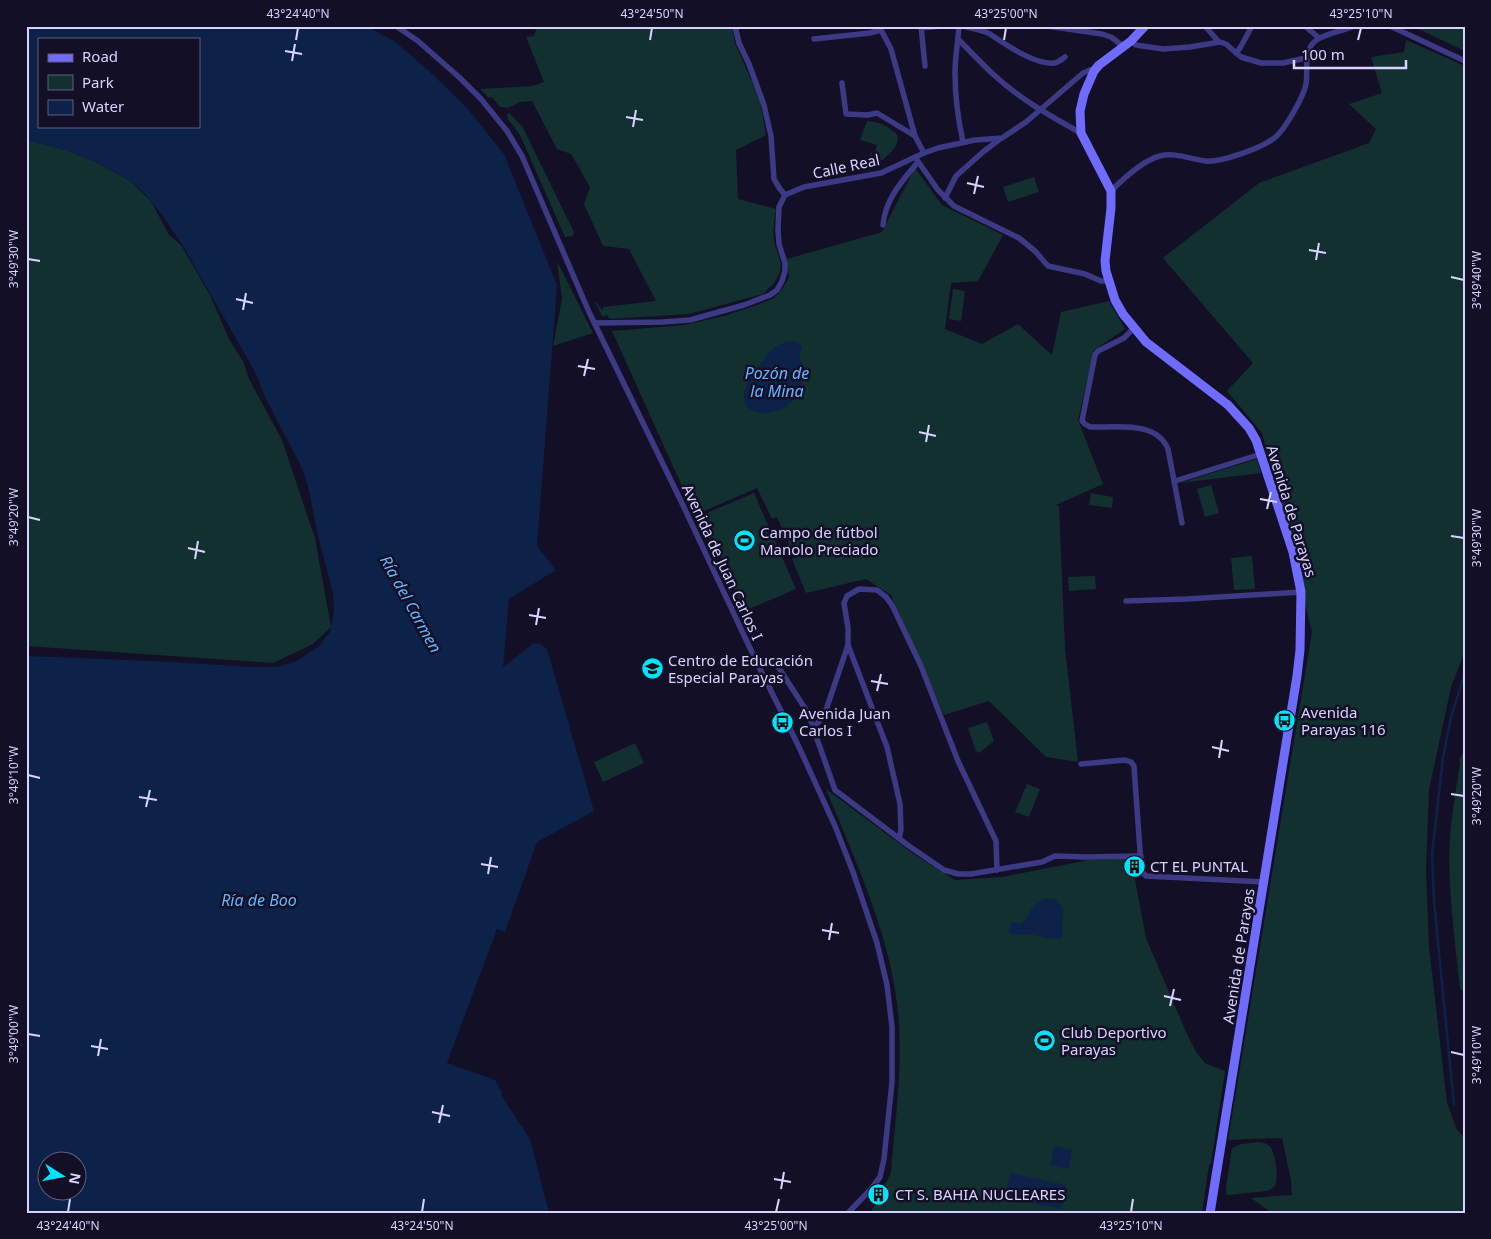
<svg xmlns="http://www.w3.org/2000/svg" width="1491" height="1239" viewBox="0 0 1491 1239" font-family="'Noto Sans',sans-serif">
	<rect width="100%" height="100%" fill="#130f26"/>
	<!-- green -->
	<g fill="#12302f">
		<path d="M537,26H732L735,43L760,100L766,135L736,150L738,199L776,209C774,221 772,233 775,245C776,250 779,255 780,260C783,275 773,285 763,294L689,314L610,319L606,314L605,317L602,316L595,302H596L601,309L603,310V307L656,301L629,249L603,246L584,204L590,187L571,154L557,149L532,101L520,102L508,108L500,107L492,97L489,98L480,89L532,86L544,82L526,37L534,36Z"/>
		<polygon points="1412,26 1465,26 1465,51"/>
		<polygon points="1406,40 1465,66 1465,651 1451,687 1429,790 1426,870 1429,947 1447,1103 1457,1130 1465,1138 1465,1213 1272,1213 1251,1198 1292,1195 1291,1180 1282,1138 1228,1140 1312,632 1262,433 1227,391 1253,363 1163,258 1259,183 1369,143 1376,129 1349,104 1382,93 1371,57 1404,52"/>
		<polygon points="510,113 512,116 522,126 574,232 573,236 565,237 520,135 508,119 507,114"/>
		<path d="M867,121C876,122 882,123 889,128C890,129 895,132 896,133C903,145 885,159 876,164L872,163L877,145L860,140Z"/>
		<polygon points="26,140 66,150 96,162 130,181 151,201 169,235 181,245 210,295 229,339 244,363 249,379 282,440 315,538 331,627 313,644 273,663 26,646"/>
		<polygon points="915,168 942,205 1003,235 978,281 951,283 945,329 982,344 1018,324 1052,355 1061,312 1109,301 1125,329 1094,350 1078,420 1103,484 1056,505 1059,506 1065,648 1078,762 1046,757 989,701 944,715 891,595 866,579 806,593 792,559 795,557 777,517 772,519 757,488 695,515 612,331 684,325 724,316 757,305 774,298 783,288 789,277 787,259 882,232"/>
		<polygon points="1034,177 1039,192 1008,202 1003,187"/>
		<polygon points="557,261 593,333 553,346 562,299"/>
		<polygon points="953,289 965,291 961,321 949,319"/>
		<polygon points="1257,459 1261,473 1180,483"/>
		<polygon points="1211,485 1219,513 1205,517 1197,489"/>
		<polygon points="754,493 796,589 744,611 702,515"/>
		<polygon points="1091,493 1113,497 1112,508 1089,505"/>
		<polygon points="1252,556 1255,589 1234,590 1231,558"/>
		<polygon points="1095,576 1096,589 1069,591 1068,577"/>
		<polygon points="987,722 994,741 979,753 976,751 968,728"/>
		<polygon points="635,743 644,763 603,782 594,762"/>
		<path d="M1465,748V993L1460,989C1455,939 1447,887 1450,836C1452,812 1456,788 1460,764L1459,760Z"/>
		<polygon points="1027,784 1040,789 1029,817 1015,812"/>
		<path d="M826,789L915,855L955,880L1002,877L1089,860L1131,858L1146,938L1186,1032L1196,1052L1205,1063L1225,1071L1211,1164L1209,1165L1202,1213H870L881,1194L879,1192L887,1181L891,1172C895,1123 902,1073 899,1024C894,942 857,865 826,789Z"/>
		<path d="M1259,1142C1265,1143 1270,1144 1272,1150C1276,1157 1279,1181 1274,1187C1272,1189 1270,1190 1267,1191L1228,1195L1226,1194V1187L1232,1148L1241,1144Z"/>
	</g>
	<!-- water -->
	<g fill="#0c2248" fill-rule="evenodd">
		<path d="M26,26H366L394,41L427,69L467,108L504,154L557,285L537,546L556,570L509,599L503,667L534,643L541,644L547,649L594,811L537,842L505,932L497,929L447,1063L495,1080L502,1092L501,1095L530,1139L549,1213H26V656L153,661L253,667H277L297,661L319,646L330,632L334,612L333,593L318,536L309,490L302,468L266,399L255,372L183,246L163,216L145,194L130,181L96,162L66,150L26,140ZM39,39H199V126H39ZM48,1162H78V1192H48Z"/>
		<path d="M791,341L799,343L802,348L799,355C823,409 745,432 744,396C744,386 752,376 757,369C768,354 772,344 791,341Z"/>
		<path d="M1045,898L1056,900L1062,907L1063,911L1062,938C1053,942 1037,934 1026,934C1020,934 1017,936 1010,933C1009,928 1009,925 1013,922L1020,924C1028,919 1029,912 1034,906C1037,903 1042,901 1045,898Z"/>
		<polygon points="1054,1146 1072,1150 1069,1169 1050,1165"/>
		<polygon points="1010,1173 1066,1185 1061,1209 1005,1197"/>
	</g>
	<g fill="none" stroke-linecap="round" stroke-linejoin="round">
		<!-- stream -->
		<polyline stroke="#0c2248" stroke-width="2.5" points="1454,1105 1434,901 1432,854 1443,758 1451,717 1465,673"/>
		<!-- street -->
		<g stroke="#3d3a85" stroke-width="5.5">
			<polyline points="396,26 418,41 460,78 481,99 507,131 522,156 589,312 680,499 757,663 798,745 835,826 853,872 877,943 887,985 892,1027 892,1082 884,1159 880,1177 871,1189 848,1213"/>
			<polyline points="735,26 739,43 749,64 764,105 771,136 774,179 780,189 785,195"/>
			<polyline points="879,26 891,49 915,136 924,153"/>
			<polyline points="921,26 925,66"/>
			<path d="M959,26C958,42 955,57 955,73C955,97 958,119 963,142"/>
			<path d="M963,26C972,29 981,29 990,34C1005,44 1036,66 1055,63C1059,62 1062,59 1065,57"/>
			<polyline points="1047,26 1102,34 1111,37 1123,46"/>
			<polyline points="1205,26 1218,41"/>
			<polyline points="1305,26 1319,38"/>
			<polyline points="1390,26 1465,61"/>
			<polyline points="921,28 942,26"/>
			<polyline points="814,39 870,33 881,30"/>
			<path d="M958,39C970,51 982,64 994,75C1020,99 1050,116 1081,133"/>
			<polyline points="1131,41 1136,45 1163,49 1190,47 1220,42 1226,44 1241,57 1261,63 1283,63 1306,58"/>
			<polyline points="1236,53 1240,48 1252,26"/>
			<polyline points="842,83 846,114 868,115 877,113 915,136"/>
			<polyline points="915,157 938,190 954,206 1019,238 1035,251 1048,266 1085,274 1101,281 1110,281"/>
			<path d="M1111,191C1123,179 1144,160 1160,156C1175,152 1190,159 1205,161C1220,163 1261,148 1273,139C1284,132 1304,96 1306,84C1309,68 1301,50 1318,39C1328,33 1343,31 1354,26"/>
			<polyline points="785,195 804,187 881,173 924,153 938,148 975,140 1002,138 1026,122 1083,73 1090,70 1094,71"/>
			<polyline points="945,198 956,176 983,152 1000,139"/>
			<path d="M883,225C885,199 903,180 918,162"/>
			<polyline points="595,323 663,322 690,320 744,305 770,295 777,290 782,281 785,271 785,263 779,244 778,230 779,207 785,195"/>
			<path d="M1134,328L1124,338L1098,351L1095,355L1082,421L1085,424L1090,427C1115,428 1156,420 1168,449L1182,523"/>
			<polyline points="1175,481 1261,454"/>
			<polyline points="1126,601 1187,599 1301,592"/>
			<polyline points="757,663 769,661 777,665 808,713 835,790 909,846 944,870 958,874 971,874 1042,862 1055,856 1086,857 1141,856"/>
			<polyline points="814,728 825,713 848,645"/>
			<polyline points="1081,764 1125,760 1131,762 1134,766 1141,865 1143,873 1146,876 1264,882"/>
			<polyline points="899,838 901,830 900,804 887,747 848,645 848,628 844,603 847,596 859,589 877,590 886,597 892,605 921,666 958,761 996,841 997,870"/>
		</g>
		<!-- secondary -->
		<polyline stroke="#6f6bff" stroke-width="9" points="1145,26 1131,41 1099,65 1094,71 1084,94 1080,111 1081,133 1111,191 1111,208 1105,261 1106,271 1115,300 1123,314 1146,342 1228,405 1249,428 1256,440 1293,552 1301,592 1300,650 1297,676 1210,1213"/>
	</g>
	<!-- ticks -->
	<path fill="none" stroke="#d9d4ff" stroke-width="2" d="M296,40L298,28M650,40L652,28M1004,40L1006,28M1358,40L1361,28M285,51L302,54M292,61L295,44M626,117L643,120M633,127L636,110M967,183L984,187M974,194L978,176M1309,250L1326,253M28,259L40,261M1316,260L1319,243M1451,277L1464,280M236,299L253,303M243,310L246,293M578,366L595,369M584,376L588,359M919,432L936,436M926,442L929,425M1260,499L1277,502M1267,509L1271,492M28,517L40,520M1451,536L1464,538M188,548L205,552M195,559L198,541M529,615L546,618M536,625L539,608M871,681L888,684M877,691L881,674M1212,747L1229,751M1219,758L1222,740M28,775L40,778M1451,794L1464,796M139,797L157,800M146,807L150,790M481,864L498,867M488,874L491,857M822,930L839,933M829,940L832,923M1164,996L1181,1000M1170,1006L1174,989M28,1034L40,1036M91,1046L108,1049M1451,1052L1464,1055M98,1056L101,1039M432,1112L450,1116M439,1123L443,1105M774,1179L791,1182M781,1189L784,1172M68,1212L70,1199M422,1212L424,1199M776,1212L779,1199M1131,1212L1133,1199"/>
	<!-- icons -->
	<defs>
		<symbol id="stadium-disc" viewBox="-11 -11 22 22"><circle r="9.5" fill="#00e5ff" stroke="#130f26"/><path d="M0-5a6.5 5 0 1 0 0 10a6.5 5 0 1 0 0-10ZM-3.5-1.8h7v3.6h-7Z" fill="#111"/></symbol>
		<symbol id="school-disc" viewBox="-11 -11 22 22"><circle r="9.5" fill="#00e5ff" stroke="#130f26"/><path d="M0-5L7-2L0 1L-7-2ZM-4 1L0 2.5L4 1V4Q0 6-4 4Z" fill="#111"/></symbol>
		<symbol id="bus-disc" viewBox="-11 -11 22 22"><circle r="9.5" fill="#00e5ff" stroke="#130f26"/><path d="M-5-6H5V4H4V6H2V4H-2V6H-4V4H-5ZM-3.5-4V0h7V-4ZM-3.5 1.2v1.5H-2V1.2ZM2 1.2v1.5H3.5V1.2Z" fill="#111"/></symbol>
		<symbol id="building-disc" viewBox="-11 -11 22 22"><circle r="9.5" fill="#00e5ff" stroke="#130f26"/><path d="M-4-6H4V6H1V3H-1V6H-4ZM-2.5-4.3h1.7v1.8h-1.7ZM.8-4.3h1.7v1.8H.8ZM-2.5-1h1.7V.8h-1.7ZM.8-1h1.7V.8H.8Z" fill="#111"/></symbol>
	</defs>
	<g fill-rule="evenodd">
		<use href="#stadium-disc" x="732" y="528" width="25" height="25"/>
		<use href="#school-disc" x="640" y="656" width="25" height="25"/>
		<use href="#bus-disc" x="1272" y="708" width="25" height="25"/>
		<use href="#bus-disc" x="770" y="710" width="25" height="25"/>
		<use href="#building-disc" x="1122" y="854" width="25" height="25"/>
		<use href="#stadium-disc" x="1032" y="1028" width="25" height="25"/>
		<use href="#building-disc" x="866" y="1182" width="25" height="25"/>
	</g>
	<g text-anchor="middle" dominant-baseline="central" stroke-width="5" stroke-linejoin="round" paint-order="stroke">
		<!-- street labels -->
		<g font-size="15" fill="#d9d4ff" stroke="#130f26">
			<text transform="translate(846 166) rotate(-12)">Calle Real</text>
			<text transform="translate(1292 511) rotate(73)">Avenida de Parayas</text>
			<text transform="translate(723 562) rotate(65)">Avenida de Juan Carlos I</text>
			<text transform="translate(1238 956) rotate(-81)">Avenida de Parayas</text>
		</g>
		<!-- poi labels -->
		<g font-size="15" fill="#d9d4ff" stroke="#130f26" text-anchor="start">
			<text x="760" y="532">Campo de fútbol<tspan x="760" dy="17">Manolo Preciado</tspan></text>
			<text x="668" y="660">Centro de Educación<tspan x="668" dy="17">Especial Parayas</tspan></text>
			<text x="1301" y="712">Avenida<tspan x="1301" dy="17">Parayas 116</tspan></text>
			<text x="799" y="713">Avenida Juan<tspan x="799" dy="17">Carlos I</tspan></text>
			<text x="1150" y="866">CT EL PUNTAL</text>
			<text x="1061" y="1032">Club Deportivo<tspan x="1061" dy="17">Parayas</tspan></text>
			<text x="895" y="1194">CT S. BAHIA NUCLEARES</text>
		</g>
		<!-- water labels -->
		<g font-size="16" font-style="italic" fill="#62b6ff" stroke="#130f26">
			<text x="777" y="373">Pozón de<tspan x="777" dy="18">la Mina</tspan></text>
			<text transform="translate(411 604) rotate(61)">Ría del Carmen</text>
			<text x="259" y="900">Ría de Boo</text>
		</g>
	</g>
	<!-- border -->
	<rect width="1491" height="1239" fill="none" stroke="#130f26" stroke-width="55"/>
	<!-- legend -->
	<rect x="38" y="38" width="162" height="90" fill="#130f26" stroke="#625e7d"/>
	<rect x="48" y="54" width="25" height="8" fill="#6f6bff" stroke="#625e7d"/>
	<text x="82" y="62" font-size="15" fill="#d9d4ff">Road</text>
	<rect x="48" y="75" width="25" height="15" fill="#12302f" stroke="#625e7d"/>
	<text x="82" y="88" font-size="15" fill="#d9d4ff">Park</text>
	<rect x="48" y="100" width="25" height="15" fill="#0c2248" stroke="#625e7d"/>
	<text x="82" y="112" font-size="15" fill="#d9d4ff">Water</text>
	<!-- north arrow -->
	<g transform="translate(62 1176) rotate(101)"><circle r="24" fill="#130f26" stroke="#625e7d"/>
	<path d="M0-4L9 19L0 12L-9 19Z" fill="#00e5ff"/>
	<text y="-8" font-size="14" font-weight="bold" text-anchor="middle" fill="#d9d4ff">N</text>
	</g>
	<!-- scale -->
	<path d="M1294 60v8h112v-8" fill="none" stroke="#d9d4ff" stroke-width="2.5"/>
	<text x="1301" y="60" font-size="15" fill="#d9d4ff" stroke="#130f26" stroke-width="4" paint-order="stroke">100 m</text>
	<rect x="28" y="28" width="1436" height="1184" fill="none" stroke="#d9d4ff" stroke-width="2"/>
	<g font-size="12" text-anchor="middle" fill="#d9d4ff">
		<text x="298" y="18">43°24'40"N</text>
		<text x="652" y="18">43°24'50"N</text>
		<text x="1006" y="18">43°25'00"N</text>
		<text x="1361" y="18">43°25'10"N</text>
		<text transform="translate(14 259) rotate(-90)" y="4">3°49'30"W</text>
		<text transform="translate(1477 280) rotate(-90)" y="4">3°49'40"W</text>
		<text transform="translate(14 517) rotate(-90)" y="4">3°49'20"W</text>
		<text transform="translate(1477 538) rotate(-90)" y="4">3°49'30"W</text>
		<text transform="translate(14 775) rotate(-90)" y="4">3°49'10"W</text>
		<text transform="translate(1477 796) rotate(-90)" y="4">3°49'20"W</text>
		<text transform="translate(14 1034) rotate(-90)" y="4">3°49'00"W</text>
		<text transform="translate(1477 1055) rotate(-90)" y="4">3°49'10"W</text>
		<text x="68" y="1230">43°24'40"N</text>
		<text x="422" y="1230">43°24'50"N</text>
		<text x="776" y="1230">43°25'00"N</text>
		<text x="1131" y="1230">43°25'10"N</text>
	</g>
</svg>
